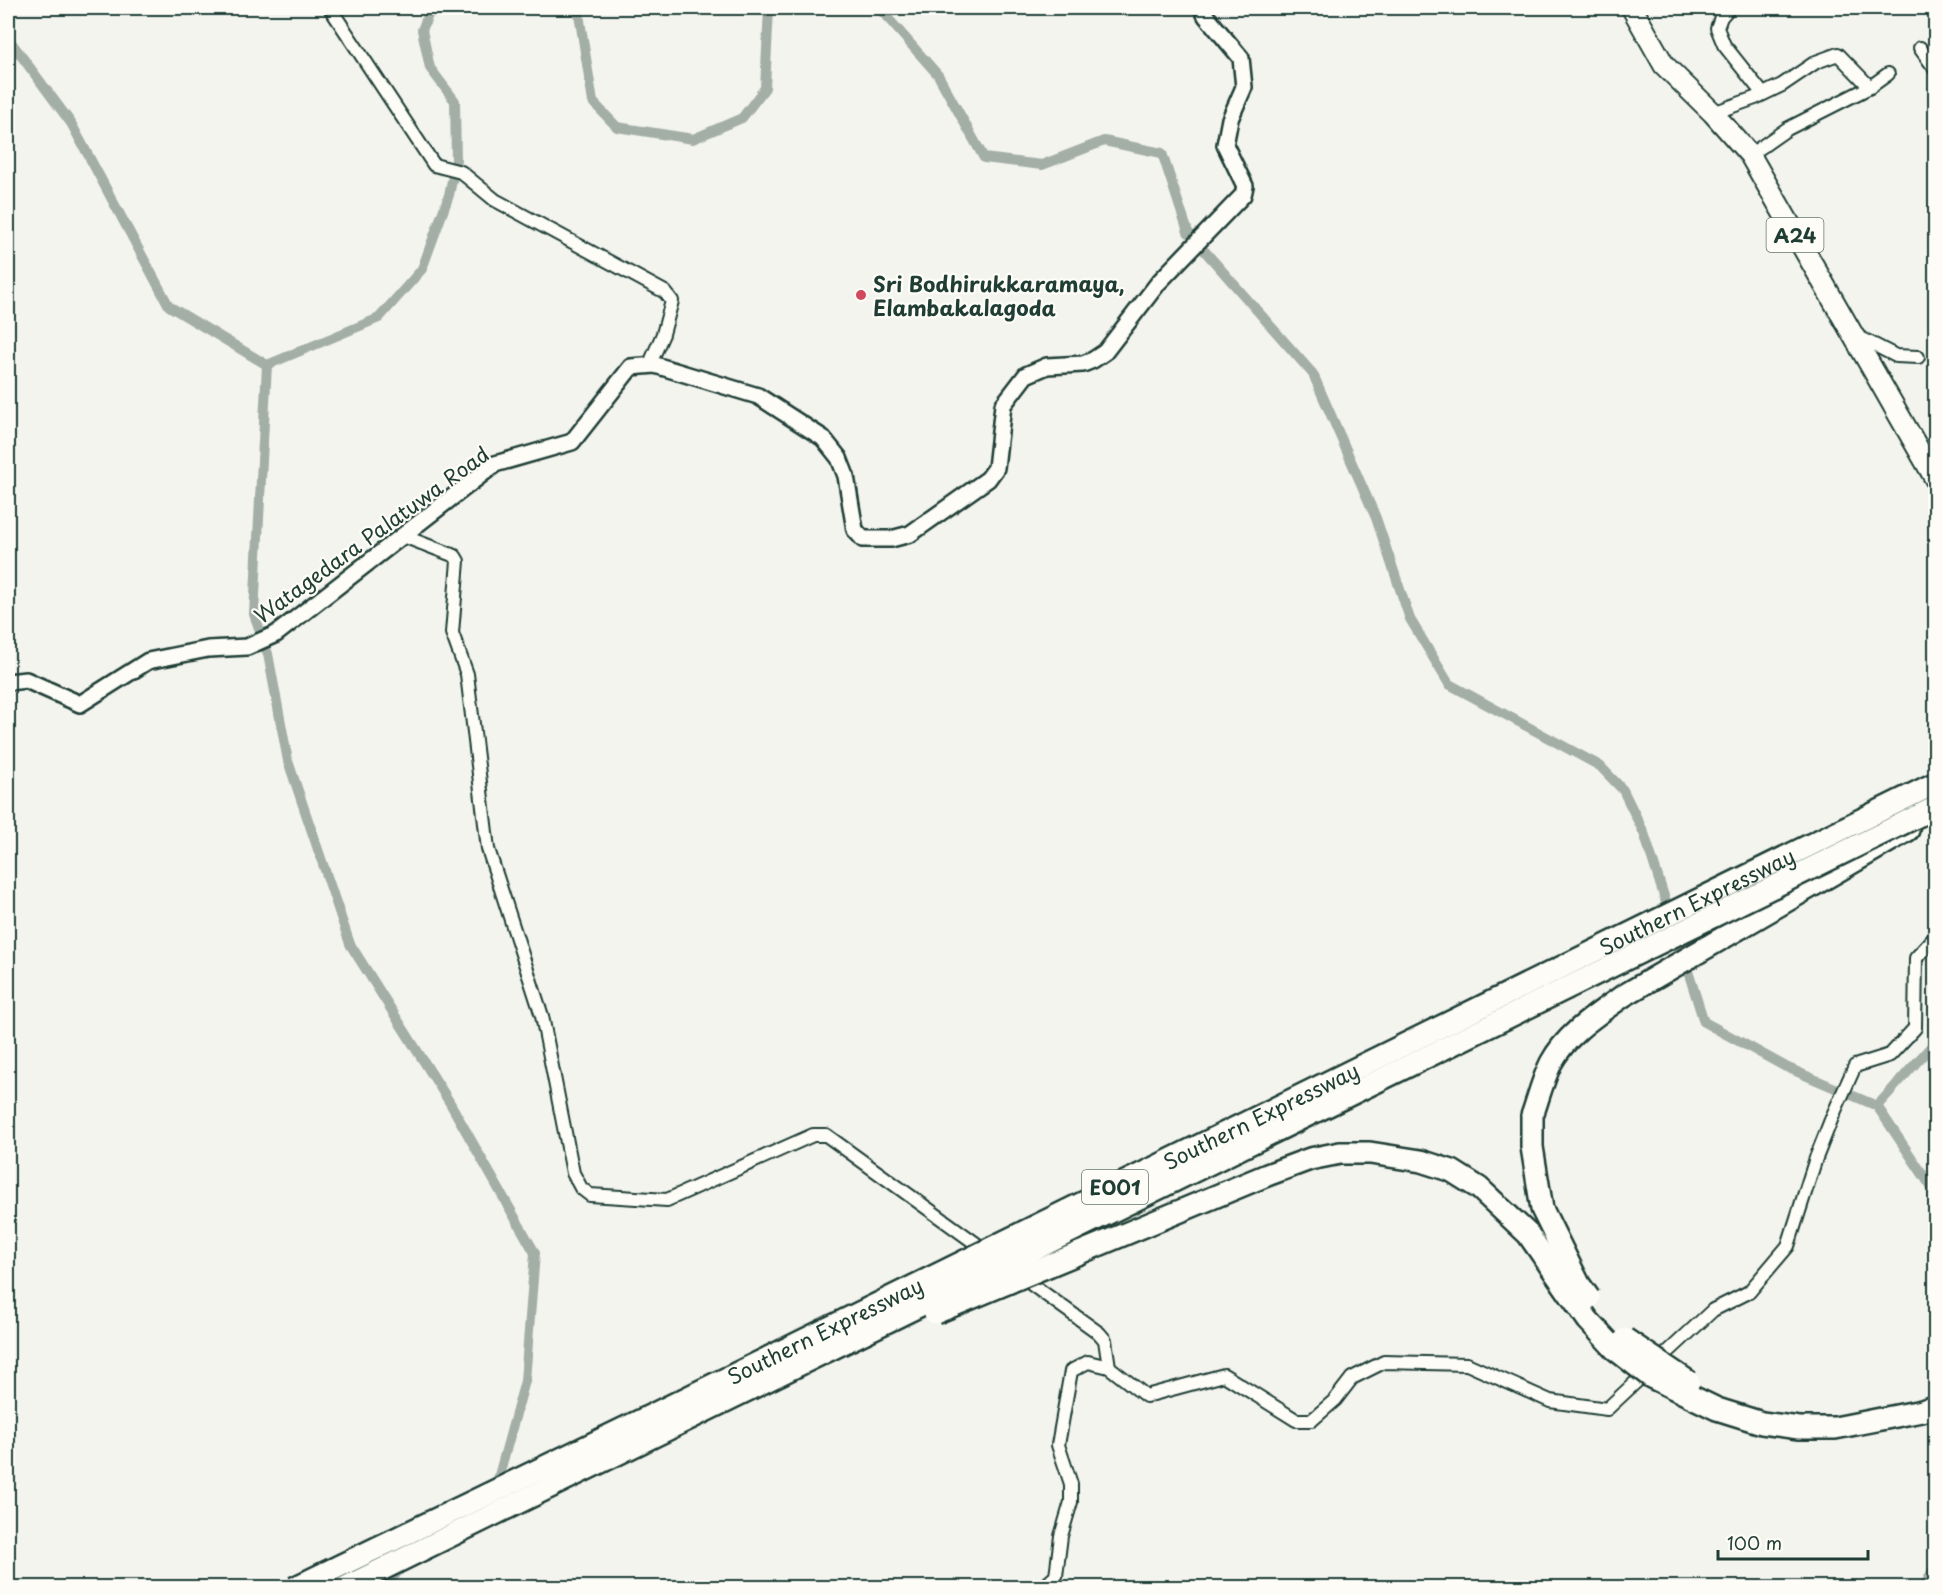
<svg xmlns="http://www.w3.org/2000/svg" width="1943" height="1595" viewBox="0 0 1943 1595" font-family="'Playpen Sans',sans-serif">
	<rect width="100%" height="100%" fill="#f4f4ef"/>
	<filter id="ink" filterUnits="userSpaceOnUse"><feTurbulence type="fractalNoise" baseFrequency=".0167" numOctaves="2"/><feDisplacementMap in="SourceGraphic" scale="12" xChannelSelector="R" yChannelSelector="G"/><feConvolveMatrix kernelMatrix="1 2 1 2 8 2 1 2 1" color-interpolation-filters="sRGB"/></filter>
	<g filter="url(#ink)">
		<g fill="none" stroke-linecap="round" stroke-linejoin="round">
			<!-- canal -->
			<g stroke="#a3aea7" stroke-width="10">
				<polyline points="578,8 593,102 617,127 693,139 742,118 765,88 769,8"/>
				<polyline points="879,8 938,75 984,158 1042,165 1104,141 1162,153 1188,232 1313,374 1376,518 1410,619 1449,684 1600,766 1623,790 1644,833 1670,915"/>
				<polyline points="8,38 71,123 169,306 267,365 254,614 268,654 288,761 350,944 450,1103 535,1253 525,1381 495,1490"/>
				<polyline points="267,365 379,318 422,269 449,195 456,161 455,101 430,68 422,30 431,8"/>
				<polyline points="1676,933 1704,1022 1786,1067 1877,1106 1936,1194"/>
				<polyline points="1877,1106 1936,1041"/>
				<polyline points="385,1588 404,1564"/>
				<polyline points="1924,1588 1936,1564"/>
			</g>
			<defs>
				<g id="minor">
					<polyline points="330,8 434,165 461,172 495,200 665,292 672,301 663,334 652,359 655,365"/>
					<polyline points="1729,8 1721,17 1717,28 1724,45 1763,94"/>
					<polyline points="1920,48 1936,70"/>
					<polyline points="1713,113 1755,98 1782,85 1816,62 1838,54 1870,87 1888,74"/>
					<polyline points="1750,155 1787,129 1870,87"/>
					<polyline points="1855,335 1896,356 1918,357"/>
					<polyline points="403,536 455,556 458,561 452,633 467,674 488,849 542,1016 573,1173 581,1188 590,1195 667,1200 813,1135 826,1135 989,1253"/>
					<polyline points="1020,1276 1099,1333 1105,1340 1109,1367"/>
					<polyline points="1041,1588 1046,1585 1056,1576 1061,1536 1071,1502 1071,1484 1058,1445 1071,1371 1088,1362 1109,1367 1146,1396 1224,1375 1296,1420 1312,1420 1335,1400 1352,1378 1384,1362 1467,1364 1550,1401 1607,1409 1713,1310 1749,1292 1788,1246 1816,1158 1833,1115 1855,1066 1890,1055 1915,1028 1916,958 1936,936"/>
				</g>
				<polyline id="tertiary" points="8,682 26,680 80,704 148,661 208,649 247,647 276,634 495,464 572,442 631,367 655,365 758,396 823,438 839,458 846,476 855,530 863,539 891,539 910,534 988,479 996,468 1003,405 1026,375 1047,366 1083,364 1093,360 1105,352 1159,282 1243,195 1245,186 1225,145 1230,119 1244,87 1241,58 1206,16 1202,8"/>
				<polyline id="trunk" points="1632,8 1664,65 1713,113 1750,155 1936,480"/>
				<path id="motorway" d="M1532,1116C1538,1099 1543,1079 1551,1063C1567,1033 1597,1015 1623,996L1908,830"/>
			</defs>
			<!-- minor casing -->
			<use href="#minor" stroke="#1f3d34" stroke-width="16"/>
			<!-- tertiary casing -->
			<use href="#tertiary" stroke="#1f3d34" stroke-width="20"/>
			<!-- trunk casing -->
			<use href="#trunk" stroke="#1f3d34" stroke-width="24"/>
			<!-- motorway casing -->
			<use href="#motorway" stroke="#1f3d34" stroke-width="26"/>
			<!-- minor -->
			<use href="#minor" stroke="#fdfcf7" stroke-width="12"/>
			<!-- tertiary -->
			<use href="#tertiary" stroke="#fdfcf7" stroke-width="15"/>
			<!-- trunk -->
			<use href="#trunk" stroke="#fdfcf7" stroke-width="20"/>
			<!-- motorway -->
			<use href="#motorway" stroke="#fdfcf7" stroke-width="21"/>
			<defs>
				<g id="motorway-bridge">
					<polyline points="1532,1116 1532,1147 1542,1209 1579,1284 1589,1298"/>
					<polyline points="935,1313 1267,1175 1310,1159 1340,1153 1370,1153 1421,1161 1452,1171 1479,1188 1528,1234 1588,1320 1615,1349 1651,1377 1717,1409 1762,1423 1799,1428 1835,1428 1922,1411 1936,1406"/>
					<polyline points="1625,1339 1689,1382"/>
					<path id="s1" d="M294,1588L654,1414L1936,783"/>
					<polyline points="344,1588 1936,807"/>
				</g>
			</defs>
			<!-- motorway-bridge casing -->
			<use href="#motorway-bridge" stroke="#1f3d34" stroke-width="26" stroke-linecap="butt"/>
			<!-- motorway-bridge -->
			<use href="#motorway-bridge" stroke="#fdfcf7" stroke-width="21"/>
		</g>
	</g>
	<!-- markers -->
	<circle fill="#d1495b" stroke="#fdfcf7" stroke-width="2" cx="861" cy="295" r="6"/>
	<g text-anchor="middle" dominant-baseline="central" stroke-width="4.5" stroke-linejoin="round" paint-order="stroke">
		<!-- shield labels -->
		<g fill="#fdfcf7" stroke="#62766e" stroke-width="1.5">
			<rect x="1766.5" y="218" width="57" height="34" rx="4.5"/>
			<rect x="1082" y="1170" width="66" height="34" rx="4.5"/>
		</g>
		<g font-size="20" font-weight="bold" fill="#1f3d34">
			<text x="1795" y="235">A24</text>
			<text x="1115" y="1187">E001</text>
		</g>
		<!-- poi labels -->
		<g font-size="21" font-weight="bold" fill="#1f3d34" stroke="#fdfcf7" text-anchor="start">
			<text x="873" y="283">Sri Bodhirukkaramaya,<tspan x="873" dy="24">Elambakalagoda</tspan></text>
		</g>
		<!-- street labels -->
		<g font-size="21" fill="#1f3d34" stroke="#fdfcf7">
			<text transform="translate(371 534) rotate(-36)">Watagedara Palatuwa Road</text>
			<text stroke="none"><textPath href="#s1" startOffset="1562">Southern Expressway</textPath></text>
			<text stroke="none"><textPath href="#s1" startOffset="1076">Southern Expressway</textPath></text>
			<text stroke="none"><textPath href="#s1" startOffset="590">Southern Expressway</textPath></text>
		</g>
	</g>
	<!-- margin -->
	<rect width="1943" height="1595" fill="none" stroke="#fdfcf7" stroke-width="30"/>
	<rect x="15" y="15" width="1913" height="1565" fill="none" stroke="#1f3d34" stroke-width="2" filter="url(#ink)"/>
	<!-- scale -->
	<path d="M1718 1550v9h150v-9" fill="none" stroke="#1f3d34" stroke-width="3"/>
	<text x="1727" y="1550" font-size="18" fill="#1f3d34" stroke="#fdfcf7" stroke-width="4.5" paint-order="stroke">100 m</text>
</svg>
